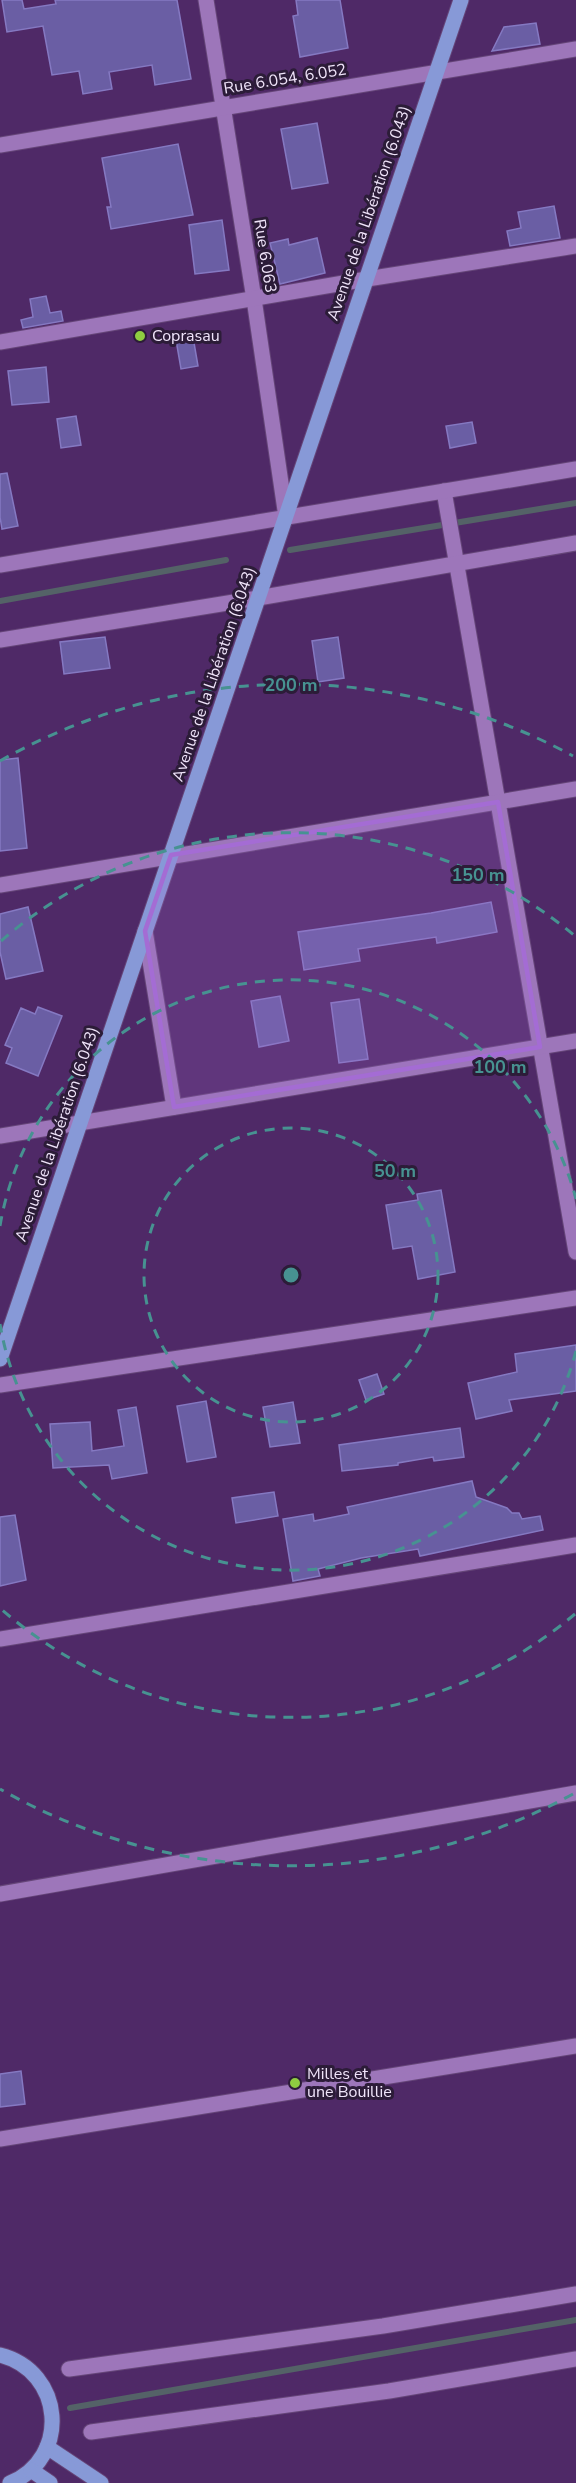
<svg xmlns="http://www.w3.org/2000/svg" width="576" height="2483" viewBox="0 0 576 2483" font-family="'Nunito Sans',sans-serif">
	<rect width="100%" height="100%" fill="#4f2967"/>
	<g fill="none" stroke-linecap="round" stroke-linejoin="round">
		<!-- stream -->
		<g stroke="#546267" stroke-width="6">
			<polyline points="290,550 576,503"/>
			<polyline points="0,601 226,560"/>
			<polyline points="70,2408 576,2320"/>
		</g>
	</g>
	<!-- building -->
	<g fill="#6a5ea4" stroke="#8579c2" stroke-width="1.5">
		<polygon points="2,0 22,0 24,9 56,4 55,0 177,0 191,79 155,85 152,65 109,72 112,89 83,94 79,71 52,75 43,26 7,32"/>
		<polygon points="296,0 340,0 348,48 300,57 293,16 298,15"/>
		<polygon points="536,23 540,44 492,51 504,27"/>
		<polygon points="317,123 328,183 292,189 281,129"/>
		<polygon points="178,144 193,215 111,229 107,207 111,207 102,158"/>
		<polygon points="554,206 560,238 510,246 507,231 521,228 518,212"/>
		<polygon points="222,220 229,270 195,274 189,225"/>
		<polygon points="317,238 325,273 280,284 270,243 288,239 289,245"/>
		<polygon points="46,296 50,313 61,311 63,321 23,328 21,320 33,317 30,299"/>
		<polygon points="193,337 198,366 181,369 176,340"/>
		<polygon points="46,367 49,402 12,405 8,371"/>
		<polygon points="76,416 81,445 61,448 57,419"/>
		<polygon points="472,422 476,443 450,448 446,426"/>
		<polygon points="7,473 18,526 2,529 0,517 0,474"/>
		<polygon points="105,637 110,668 64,674 60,642"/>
		<polygon points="338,637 344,678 318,682 312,641"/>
		<polygon points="18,758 27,848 0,851 0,760"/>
		<polygon points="491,902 497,932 437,943 436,937 358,949 360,961 304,970 298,932 431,913"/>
		<polygon points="28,907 43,971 6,979 0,952 0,914"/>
		<polygon points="280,996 289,1041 259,1047 251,1001"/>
		<polygon points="359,999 368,1059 339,1063 331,1003"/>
		<polygon points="38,1007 62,1016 38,1076 6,1063 12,1048 5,1045 21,1008 35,1014"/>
		<polygon points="441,1190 455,1272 418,1279 412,1246 393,1249 386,1205 418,1200 417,1194"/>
		<polygon points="576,1345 576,1391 509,1400 512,1411 476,1419 468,1383 517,1372 515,1354"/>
		<polygon points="377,1374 384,1394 366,1400 359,1380"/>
		<polygon points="206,1401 216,1457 187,1462 177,1406"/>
		<polygon points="293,1402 300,1443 270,1447 263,1407"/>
		<polygon points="136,1407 147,1473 112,1479 109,1465 53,1468 50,1424 90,1422 92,1451 124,1446 118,1410"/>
		<polygon points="460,1428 464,1457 434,1461 433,1457 398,1463 398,1465 342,1471 339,1445"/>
		<polygon points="472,1481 476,1497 507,1508 512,1513 519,1513 522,1519 540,1516 543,1530 420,1556 418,1549 361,1558 318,1569 320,1576 293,1581 283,1519 313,1514 314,1521 349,1514 347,1507"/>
		<polygon points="274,1492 278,1516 236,1523 232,1498"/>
		<polygon points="15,1515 26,1580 0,1586 0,1517"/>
		<polygon points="21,2071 25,2104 0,2107 0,2074"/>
	</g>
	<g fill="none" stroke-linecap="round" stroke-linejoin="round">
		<defs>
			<g id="minor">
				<polyline points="206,0 254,299 286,517"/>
				<polyline points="0,145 576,49"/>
				<polyline points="0,342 367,279 576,246"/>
				<polyline points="444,491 576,1252"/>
				<polyline points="0,565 576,469"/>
				<polyline points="0,640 258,598 576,543"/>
				<polyline points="0,885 576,789"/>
				<polyline points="145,931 174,1107"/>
				<polyline points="0,1136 576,1041"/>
				<polyline points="0,1385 576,1298"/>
				<polyline points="0,1639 576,1545"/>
				<polyline points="0,1894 576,1793"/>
				<polyline points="0,2139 576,2046"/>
				<polyline points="69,2369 383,2326 576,2294"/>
				<polyline points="91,2432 389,2391 576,2359"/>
			</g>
			<g id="major">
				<polyline points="0,1359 461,0"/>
				<path d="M0,2355C64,2371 71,2458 10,2483"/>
				<polyline points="47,2447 101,2483"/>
				<polyline points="31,2470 50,2483"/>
			</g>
		</defs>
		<!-- minor casing -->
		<use href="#minor" stroke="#654578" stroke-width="17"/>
		<!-- major casing -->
		<use href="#major" stroke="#654578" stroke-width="17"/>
		<!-- minor -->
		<use href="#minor" stroke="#9d76ba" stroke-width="15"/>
		<!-- major -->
		<use href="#major" stroke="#8799d7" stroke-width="15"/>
	</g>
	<!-- marked area -->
	<path fill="#a46cd4" fill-opacity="0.2" stroke="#a46cd4" stroke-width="4.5" stroke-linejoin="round" d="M498,802L540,1047L174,1107L145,931L171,855Z"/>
	<!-- distance rings -->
	<g fill="none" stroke="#479291" stroke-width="3" stroke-dasharray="10 8">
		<circle cx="291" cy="1275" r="147"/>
		<path d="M576 1351A295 295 0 0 1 0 1324M0 1226A295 295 0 0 1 576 1199"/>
		<path d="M575 1614A442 442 0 0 1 1 1609M1 941A442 442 0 0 1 575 936"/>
		<path d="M573 1794A590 590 0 0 1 0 1789M0 761A590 590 0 0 1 573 756"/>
	</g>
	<!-- markers -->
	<g fill="#8fcd41" stroke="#2c1c38" stroke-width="2">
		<circle cx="140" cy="336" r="6"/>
		<circle cx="295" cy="2083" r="6"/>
	</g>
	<g text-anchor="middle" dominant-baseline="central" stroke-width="6" stroke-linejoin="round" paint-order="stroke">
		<!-- street labels -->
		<g font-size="16" fill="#f0e4fa" stroke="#2c1c38">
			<text transform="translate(285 79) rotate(-9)">Rue 6.054, 6.052</text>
			<text transform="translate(369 213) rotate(-71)">Avenue de la Libération (6.043)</text>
			<text transform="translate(265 256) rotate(81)">Rue 6.063</text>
			<text transform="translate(214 674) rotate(-71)">Avenue de la Libération (6.043)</text>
			<text transform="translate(57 1134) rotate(-71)">Avenue de la Libération (6.043)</text>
		</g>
		<!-- poi labels -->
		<g font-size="16" fill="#f0e4fa" stroke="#2c1c38" text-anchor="start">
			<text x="152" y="336">Coprasau</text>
			<text x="307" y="2074">Milles et<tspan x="307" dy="18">une Bouillie</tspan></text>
		</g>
	</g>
	<circle cx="291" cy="1275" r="9" fill="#479291" stroke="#2c1c38" stroke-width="3"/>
	<g font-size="18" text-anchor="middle" font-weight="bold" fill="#479291" stroke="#2c1c38" stroke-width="6" stroke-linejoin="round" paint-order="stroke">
		<text x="291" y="691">200 m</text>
		<text x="478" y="881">150 m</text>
		<text x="500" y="1073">100 m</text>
		<text x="395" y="1177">50 m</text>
	</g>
</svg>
